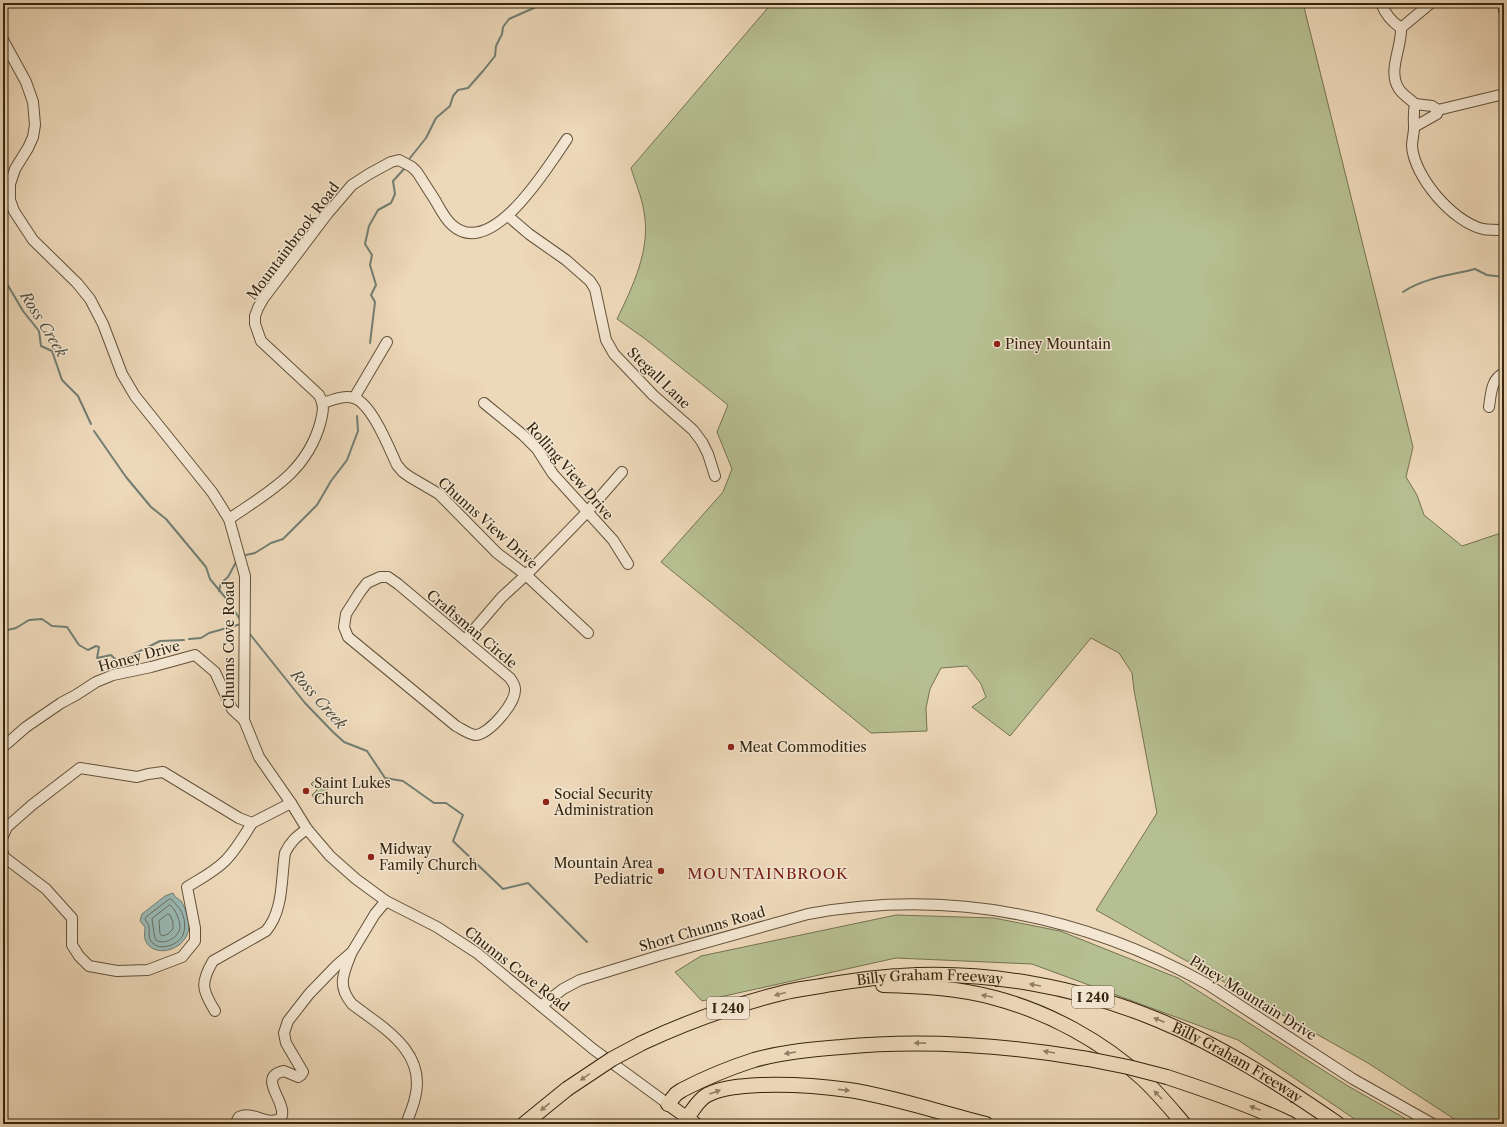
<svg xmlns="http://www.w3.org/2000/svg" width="1507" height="1127" viewBox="0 0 1507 1127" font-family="'Libre Caslon Text',serif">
	<rect width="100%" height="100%" fill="#edd8b9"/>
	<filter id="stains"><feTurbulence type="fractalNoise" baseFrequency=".005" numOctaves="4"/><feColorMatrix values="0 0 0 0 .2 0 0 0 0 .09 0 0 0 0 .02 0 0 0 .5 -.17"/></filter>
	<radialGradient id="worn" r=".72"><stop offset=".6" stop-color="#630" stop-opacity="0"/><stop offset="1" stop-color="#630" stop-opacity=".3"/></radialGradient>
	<!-- green -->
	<g fill="#b6bf91" stroke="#767250">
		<path d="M772,3H1303L1413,447L1406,477L1417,495L1424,515L1462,546L1504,532V1124H1462L1368,1063L1096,910L1157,813L1134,690L1132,673L1119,653L1091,638L1010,736L972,707L986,697L981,684L967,666L941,668L930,689L926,708L927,731L871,733L661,562L723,492L732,469L717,432L728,405L644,338L617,319C633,286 651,249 644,212C642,197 635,182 631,168Z"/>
		<polygon points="319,776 330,787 316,800 312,795 317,790 311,784"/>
		<polygon points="896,915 994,918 1060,931 1178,978 1348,1086 1415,1124 1362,1124 1238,1040 1032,964 896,958 702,1001 675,972 701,956"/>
	</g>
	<!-- water -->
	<path fill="#9ab9b5" stroke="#727e72" d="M173,893C176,899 177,897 181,901C184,905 187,914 188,918C196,949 152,962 145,939C144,936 145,930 145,927L140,921L142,914L165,896Z"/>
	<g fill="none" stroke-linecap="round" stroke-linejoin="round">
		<!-- shore -->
		<g stroke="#686f62" stroke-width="1">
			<path d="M171,899C177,906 182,909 184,919C185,924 185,930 183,935C179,944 162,951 154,944C147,940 150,933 149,927C149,924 146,922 145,919L146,917L168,900Z"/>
			<path d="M170,905C174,908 175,911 177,915C179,920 182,928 178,933C175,939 163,945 156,940C154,938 153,924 152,919Z"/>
			<polygon points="168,914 170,915 173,922 173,929 168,934 162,936 160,934 159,921"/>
		</g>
		<!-- stream -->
		<g stroke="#727e72" stroke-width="2">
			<polyline points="410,158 426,138 436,118 450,106 453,96 458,90 468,88 483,71 495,56 496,46 502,34 503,27 509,19 545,3"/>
			<polyline points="3,277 23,311 39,331 41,346 52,351 62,380 78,396 91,424"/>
			<path d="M1403,292C1424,278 1451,275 1475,269L1487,275L1504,277"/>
			<polyline points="370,343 375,302 371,295 376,285 370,265 372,255 365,244 369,226 378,210 391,203 395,194 393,181 404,169"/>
			<polyline points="94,431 126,477 151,507 166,519 206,567 210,579 229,602 241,621"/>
			<polyline points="246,555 255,553 271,543 283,539 317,505 331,481 347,460 358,431 357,416"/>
			<polyline points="219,591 221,583 228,577 236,562"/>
			<polyline points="3,631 16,628 29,620 42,619 52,626 67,627 79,645 88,650 96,646 99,647 97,658 111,655 118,662 160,641 184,640"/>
			<polyline points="249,633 305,703 333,732 344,742 367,751 385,778 403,781 434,803 446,803 463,815 453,841 503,889 528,883 587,942"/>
			<polyline points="189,639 201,638 209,633 241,624"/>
		</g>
		<defs>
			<g id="minor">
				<path d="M1381,3C1385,14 1392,22 1401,28C1402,48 1387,71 1399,89C1403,95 1410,99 1415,104"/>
				<polyline points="1504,4 1504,11"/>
				<polyline points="1401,28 1431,3"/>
				<polyline points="3,40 26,82 33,102 34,113 35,125 33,137 28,148 15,169 10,184 10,200 14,211 33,240 77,283 90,299 103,324 122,374 135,396 212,492 229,519 245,576 244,720 259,757 291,803 307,829 330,856 356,879 386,901 437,927 477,953 593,1049 668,1104"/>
				<path d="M1415,104C1413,113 1414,119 1414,128C1414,134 1412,140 1412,146C1414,177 1453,222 1483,229C1489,230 1497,230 1504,230"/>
				<polyline points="1438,110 1504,94"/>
				<polyline points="1414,127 1437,114 1438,110 1432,106 1415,104"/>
				<polyline points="508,216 529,234 566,260 590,281 595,289 606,340 614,354 653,395 693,430 702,442 708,454 715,476"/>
				<polyline points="354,398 387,342"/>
				<path d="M323,403C333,400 343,395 354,398C372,404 389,448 397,465L403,472L410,477L439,494L497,553L526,575L588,633"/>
				<polyline points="484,403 523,435 537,449 553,474 613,540 628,564"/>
				<path d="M1489,407C1491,394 1491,379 1504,373"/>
				<path d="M229,519C268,492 306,473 320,424C323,412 325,406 319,395L261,341L255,324V316L258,308L263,299L328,213L352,185L369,174L391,162L399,160L412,167L417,172C423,181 429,191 435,200C440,209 445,219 452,225C492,261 549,165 567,139"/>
				<path d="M380,577H388L398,584L510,678C512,681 515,685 515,689C516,703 490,733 476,735C470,735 462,729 456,726L348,637L344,627L346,614L360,592L367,583Z"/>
				<polyline points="465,640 502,597 526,575 588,511 622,472"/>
				<polyline points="3,747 26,727 61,703 76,695 96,682 113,675 151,667 195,655 215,672 232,709 244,720"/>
				<polyline points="252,823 291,803"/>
				<path d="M3,836L7,827L32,805L80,768L137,777L148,774L163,772L239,818L252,823C244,836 236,850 225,861C214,872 200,879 187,887L195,928V941L182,957L148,970L117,971L89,966L79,956L72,945V918L46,889L4,857L3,853"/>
				<path d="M351,954C343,974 337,986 352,1004C383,1028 427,1051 415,1098C413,1107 409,1116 406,1124"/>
				<path d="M541,1006L563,989L580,980L658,956L808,914C950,888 1082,915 1207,984L1353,1079L1433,1124"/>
				<path d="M215,1011C202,990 200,983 213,961L266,931C284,910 281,878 285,853C290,842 297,836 307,829"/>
				<path d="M235,1124L239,1117C253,1110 267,1127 281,1118C289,1103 255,1077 284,1071L298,1077L301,1075L303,1072L286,1043L284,1033L288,1021L309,994L337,965L352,952L375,914L386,901"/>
			</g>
			<polyline id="major" points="668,1104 696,1124"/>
			<g id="highway">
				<path d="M883,985C920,986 959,988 995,998C1048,1012 1102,1041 1143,1079C1158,1093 1171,1109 1184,1124"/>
				<path id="s1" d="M642,1043C687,1022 734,1005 782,993C796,989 812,988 826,985C851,981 875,977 900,976C985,970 1079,987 1158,1020C1222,1046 1281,1085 1338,1124"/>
				<path d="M1167,1077C1209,1091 1250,1105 1290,1124"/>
				<path d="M668,1104L676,1094L682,1090C705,1078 729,1068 754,1060C782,1052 812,1049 841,1047C924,1039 1006,1045 1088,1059"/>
				<path d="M687,1118C693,1110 698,1100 707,1095C723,1087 743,1086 761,1085C790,1084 820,1086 849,1090C895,1097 941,1113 986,1124"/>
				<polyline points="524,1124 567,1089"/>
			</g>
		</defs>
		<!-- minor casing -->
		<use href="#minor" stroke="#635239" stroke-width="12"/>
		<!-- major casing -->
		<use href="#major" stroke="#35250e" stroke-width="14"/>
		<!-- highway casing -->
		<use href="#highway" stroke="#35250e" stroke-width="16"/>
		<!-- minor -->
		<use href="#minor" stroke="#f3e6d2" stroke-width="10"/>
		<!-- major -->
		<use href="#major" stroke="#edd8b9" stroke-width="12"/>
		<!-- highway -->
		<use href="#highway" stroke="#edd8b9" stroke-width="14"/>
		<defs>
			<g id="highway-bridge">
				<polyline points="1088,1059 1128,1067 1167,1077"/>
				<polyline points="567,1089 612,1059 642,1043"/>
			</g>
		</defs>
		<!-- highway-bridge casing -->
		<use href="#highway-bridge" stroke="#35250e" stroke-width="16" stroke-linecap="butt"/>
		<!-- highway-bridge -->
		<use href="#highway-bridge" stroke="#edd8b9" stroke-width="14"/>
	</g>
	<!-- one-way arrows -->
	<defs><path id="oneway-solid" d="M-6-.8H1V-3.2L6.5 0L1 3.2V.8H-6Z"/></defs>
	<g fill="#917e64">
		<use href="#oneway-solid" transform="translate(1035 985) rotate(-170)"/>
		<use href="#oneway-solid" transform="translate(780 994) rotate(165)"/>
		<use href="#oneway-solid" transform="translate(987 996) rotate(-168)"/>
		<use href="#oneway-solid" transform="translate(1159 1020) rotate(-157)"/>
		<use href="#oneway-solid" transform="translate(920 1043) rotate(-179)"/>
		<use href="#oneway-solid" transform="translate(1049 1052) rotate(-170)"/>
		<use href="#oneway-solid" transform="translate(790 1053) rotate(171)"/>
		<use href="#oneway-solid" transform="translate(585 1077) rotate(145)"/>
		<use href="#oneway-solid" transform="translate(844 1090) rotate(6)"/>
		<use href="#oneway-solid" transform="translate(715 1092) rotate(-20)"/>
		<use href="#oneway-solid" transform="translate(1158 1095) rotate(-134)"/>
		<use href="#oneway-solid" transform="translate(545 1107) rotate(141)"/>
		<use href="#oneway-solid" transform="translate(1255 1108) rotate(-159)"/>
	</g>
	<!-- markers -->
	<g fill="#8f2418" stroke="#f3e6d2" stroke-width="1.5">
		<circle cx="997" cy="344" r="4"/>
		<circle cx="731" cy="747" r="4"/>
		<circle cx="306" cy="791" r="4"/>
		<circle cx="546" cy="802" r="4"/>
		<circle cx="371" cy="857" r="4"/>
		<circle cx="661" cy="871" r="4"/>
	</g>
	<g text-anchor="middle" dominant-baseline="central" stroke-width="3" stroke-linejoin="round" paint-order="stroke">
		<!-- shield labels -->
		<g fill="#f3e6d2" stroke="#6e5f49" stroke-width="1">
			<rect x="1072" y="986" width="42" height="22" rx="3"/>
			<rect x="707" y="997" width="42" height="22" rx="3"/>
		</g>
		<g font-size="13" font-weight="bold" fill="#35250e">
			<text x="1093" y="997">I 240</text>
			<text x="728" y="1008">I 240</text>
		</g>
		<!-- street labels -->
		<g font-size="14" fill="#35250e" stroke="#f3e6d2">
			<text transform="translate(293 241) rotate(-53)">Mountainbrook Road</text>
			<text transform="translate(659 378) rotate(44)">Stegall Lane</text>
			<text transform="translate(570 471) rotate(49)">Rolling View Drive</text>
			<text transform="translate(488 523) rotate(42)">Chunns View Drive</text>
			<text transform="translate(472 629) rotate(40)">Craftsman Circle</text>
			<text transform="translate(229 645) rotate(-90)">Chunns Cove Road</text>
			<text transform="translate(139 656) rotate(-15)">Honey Drive</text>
			<text transform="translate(702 929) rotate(-16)">Short Chunns Road</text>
			<text transform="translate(517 969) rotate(38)">Chunns Cove Road</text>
			<text stroke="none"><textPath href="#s1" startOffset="298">Billy Graham Freeway</textPath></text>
			<text transform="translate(1253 998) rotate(32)">Piney Mountain Drive</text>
			<text stroke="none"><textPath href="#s1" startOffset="622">Billy Graham Freeway</textPath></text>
		</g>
		<!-- poi labels -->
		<g font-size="14" fill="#35250e" stroke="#f3e6d2" text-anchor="start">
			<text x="1005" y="344">Piney Mountain</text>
			<text x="739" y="747">Meat Commodities</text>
			<text x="314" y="783">Saint Lukes<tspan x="314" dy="16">Church</tspan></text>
			<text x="554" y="794">Social Security<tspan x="554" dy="16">Administration</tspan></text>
			<text x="379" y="849">Midway<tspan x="379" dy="16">Family Church</tspan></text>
			<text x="653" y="863" text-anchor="end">Mountain Area<tspan x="653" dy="16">Pediatric</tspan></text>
		</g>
		<!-- water labels -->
		<g font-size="15" font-style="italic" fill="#535140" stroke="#f3e6d2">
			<text transform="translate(44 324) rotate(58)">Ross Creek</text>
			<text transform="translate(319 699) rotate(48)">Ross Creek</text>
		</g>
		<!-- neighbourhood labels -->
		<g font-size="15" letter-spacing="1" fill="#7a1f14" stroke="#f3e6d2">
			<text x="768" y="873">MOUNTAINBROOK</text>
		</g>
	</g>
	<!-- margin -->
	<rect width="1507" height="1127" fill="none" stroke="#edd8b9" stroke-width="16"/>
	<rect x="4" y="4" width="1499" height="1119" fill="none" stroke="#35250e" stroke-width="2"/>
	<rect x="8" y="8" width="1491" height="1111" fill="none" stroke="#35250e"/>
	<rect width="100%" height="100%" filter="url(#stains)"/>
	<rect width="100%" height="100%" fill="url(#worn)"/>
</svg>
